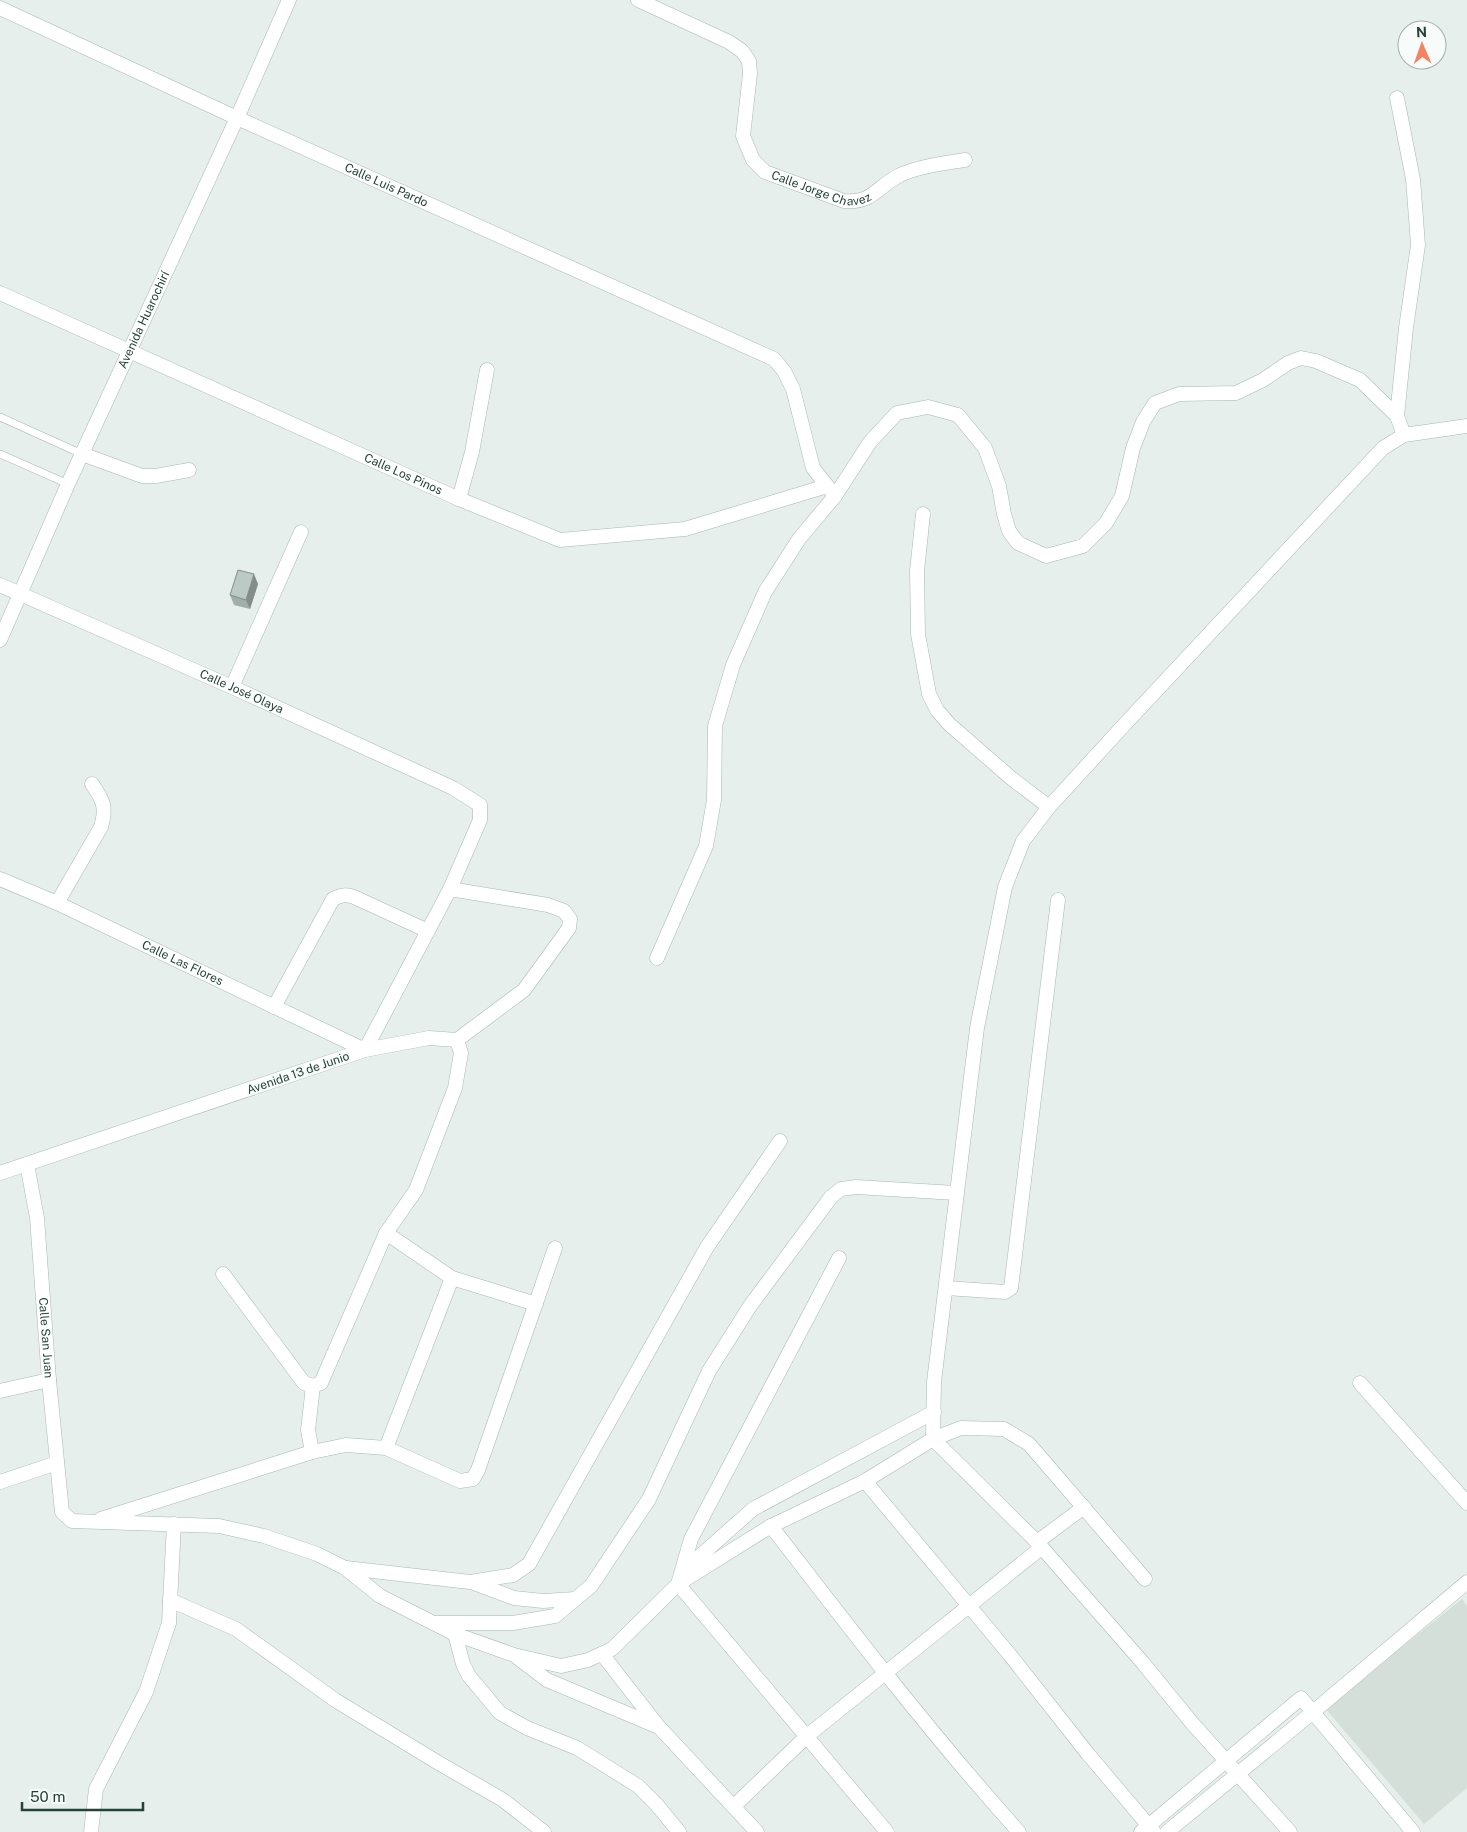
<svg xmlns="http://www.w3.org/2000/svg" width="1467" height="1832" viewBox="0 0 1467 1832" font-family="'Public Sans',sans-serif">
	<rect width="100%" height="100%" fill="#e6efeb"/>
	<!-- built -->
	<polygon fill="#d4dfda" points="1462,1599 1467,1606 1467,1788 1424,1824 1325,1708"/>
	<g fill="none" stroke-linecap="round" stroke-linejoin="round">
		<defs>
			<g id="lane">
				<polyline points="0,417 82,454"/>
				<polyline points="0,454 68,484"/>
			</g>
			<g id="street">
				<path id="s1" d="M638,0L729,42L742,51L749,61L750,74L743,136L753,160L765,172L844,201C871,204 876,188 898,176C915,167 945,163 965,160"/>
				<path id="s2" d="M0,8L237,118L774,359L784,371L793,389L813,468L835,496L870,442L897,413L928,407L958,415L985,448L999,486L1004,514L1009,531L1018,543L1046,556L1083,546L1106,523L1122,496L1133,448L1143,422L1155,403L1179,394L1236,393L1263,380L1288,363L1301,358L1316,361L1360,380L1397,416L1404,435"/>
				<polyline points="1397,98 1413,179 1418,245 1406,328 1397,416"/>
				<path id="s3" d="M0,293L459,499L560,540L685,529L827,486"/>
				<polyline points="82,454 142,476 156,476 189,470"/>
				<polyline points="459,499 472,452 487,370"/>
				<polyline points="923,514 917,571 918,634 929,694 937,710 949,724 1011,778 1049,807"/>
				<path id="s4" d="M0,585L232,687L453,788L480,805V820L450,889L365,1050L0,1173"/>
				<path id="s5" d="M0,640L68,484L237,118L289,0"/>
				<polyline points="232,687 301,532"/>
				<path id="s6" d="M0,879L57,903L365,1050L429,1038L457,1040L461,1053L455,1088L416,1190L386,1233L321,1383L313,1386L304,1383L223,1274"/>
				<polyline points="450,889 548,905 564,911 570,919 569,928 524,990 457,1040"/>
				<path d="M57,903L101,827C107,807 103,800 92,784"/>
				<polyline points="657,958 706,846 714,800 715,726 733,665 765,592 799,539 835,496"/>
				<path d="M274,1007L333,899C341,895 346,894 354,897L428,931"/>
				<path id="s7" d="M27,1164L37,1218L49,1380L62,1512L72,1521L219,1526L264,1536L317,1554L345,1568L380,1596L455,1634L514,1655L561,1666L588,1660L612,1649L678,1584L771,1526L865,1481L933,1439L961,1428L1004,1429L1029,1444L1145,1579"/>
				<polyline points="386,1233 452,1278 536,1304"/>
				<polyline points="946,1288 1005,1292 1011,1288 1058,900"/>
				<polyline points="1360,1383 1467,1503"/>
				<polyline points="0,1391 49,1380"/>
				<polyline points="386,1448 452,1278"/>
				<polyline points="312,1452 308,1430 313,1386"/>
				<polyline points="865,1481 1010,1655 1088,1754 1154,1832"/>
				<polyline points="0,1482 57,1463"/>
				<polyline points="101,1519 312,1452 346,1445 386,1448 460,1481 473,1479 478,1470 555,1248"/>
				<path d="M771,1526C851,1630 931,1734 1019,1832"/>
				<polyline points="1037,1542 1084,1507"/>
				<polyline points="346,1568 470,1582 513,1575 529,1564 707,1247 780,1141"/>
				<polyline points="683,1578 700,1556 753,1509 934,1412"/>
				<polyline points="471,1582 514,1598 543,1601 575,1599"/>
				<polyline points="678,1584 691,1539 839,1258"/>
				<polyline points="678,1584 887,1832"/>
				<polyline points="170,1600 236,1629 335,1700 437,1762 503,1800 544,1832"/>
				<polyline points="435,1623 513,1623 555,1616 591,1586 649,1499 709,1371 750,1306 831,1197 841,1189 856,1187 956,1193"/>
				<polyline points="455,1634 463,1664 469,1676 500,1713 527,1728 577,1748 638,1786 657,1805 679,1832"/>
				<polyline points="602,1654 658,1726"/>
				<polyline points="518,1658 547,1680 659,1727 757,1832"/>
				<polyline points="734,1806 807,1736 1041,1548"/>
				<polyline points="91,1832 96,1789 146,1692 169,1623 174,1524"/>
				<polyline points="1141,1832 1301,1698 1413,1832"/>
				<polyline points="1167,1832 1313,1712 1467,1582"/>
				<polyline points="1290,1832 1192,1723 1143,1663 1037,1542 933,1439 934,1382 977,1028 1005,887 1023,841 1049,807 1124,725 1383,448 1404,435 1467,426"/>
			</g>
		</defs>
		<!-- lane casing -->
		<use href="#lane" stroke="#a8b8b2" stroke-width="8"/>
		<!-- street casing -->
		<use href="#street" stroke="#a8b8b2" stroke-width="15"/>
		<!-- lane -->
		<use href="#lane" stroke="#fff" stroke-width="7"/>
		<!-- street -->
		<use href="#street" stroke="#fff" stroke-width="14"/>
	</g>
	<!-- wall -->
	<polygon fill="#a1aea9" points="258,584 250,609 234,605 230,595"/>
	<!-- shaded-wall -->
	<polygon fill="#838d89" points="254,574 258,584 250,609 246,600"/>
	<!-- building -->
	<polygon fill="#bbcac4" stroke="#838d89" points="238,570 254,574 246,600 230,595"/>
	<g text-anchor="middle" dominant-baseline="central" stroke-width="4.5" stroke-linejoin="round" paint-order="stroke">
		<!-- street labels -->
		<g font-size="12" fill="#24423a" stroke="#f7fbf9">
			<text stroke="none"><textPath href="#s1" startOffset="306">Calle Jorge Chavez</textPath></text>
			<text stroke="none"><textPath href="#s2" startOffset="425">Calle Luis Pardo</textPath></text>
			<text stroke="none"><textPath href="#s5" startOffset="351">Avenida Huarochirí</textPath></text>
			<text stroke="none"><textPath href="#s3" startOffset="442">Calle Los Pinos</textPath></text>
			<text stroke="none"><textPath href="#s4" startOffset="264">Calle José Olaya</textPath></text>
			<text stroke="none"><textPath href="#s6" startOffset="201">Calle Las Flores</textPath></text>
			<text transform="translate(298 1073) rotate(-19)">Avenida 13 de Junio</text>
			<text stroke="none"><textPath href="#s7" startOffset="175">Calle San Juan</textPath></text>
		</g>
	</g>
	<!-- north arrow -->
	<g transform="translate(1422 45) rotate(358)"><circle r="24" fill="#f7fbf9" stroke="#a3b1ad"/>
	<path d="M0-4L9 19L0 12L-9 19Z" fill="#f4845f"/>
	<text y="-8" font-size="14" font-weight="bold" text-anchor="middle" fill="#24423a">N</text>
	</g>
	<!-- scale -->
	<path d="M22 1802v8h121v-8" fill="none" stroke="#24423a" stroke-width="2.5"/>
	<text x="30" y="1802" font-size="15" fill="#24423a" stroke="#f7fbf9" stroke-width="4" paint-order="stroke">50 m</text>
</svg>
